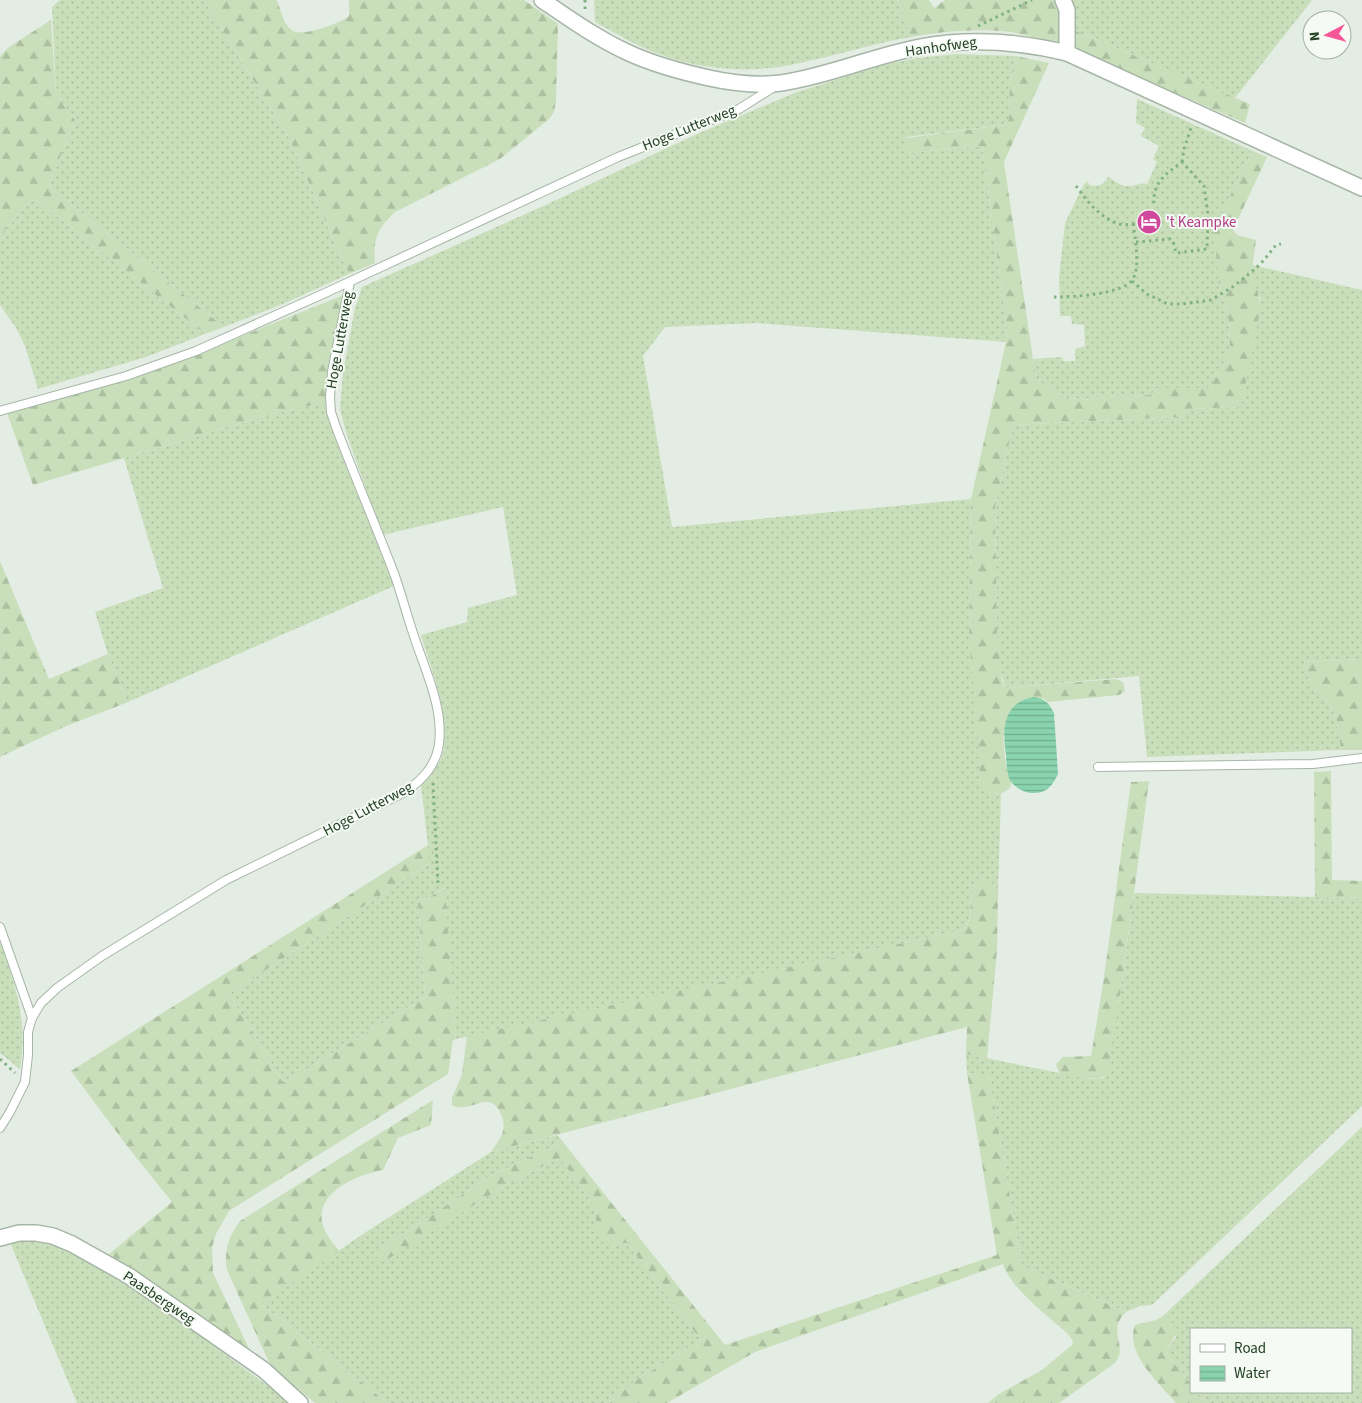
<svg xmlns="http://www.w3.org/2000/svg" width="1362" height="1403" viewBox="0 0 1362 1403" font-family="'Source Sans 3',sans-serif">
	<defs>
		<pattern id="grass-dots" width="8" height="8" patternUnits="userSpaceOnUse" patternTransform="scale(1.25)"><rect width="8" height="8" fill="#c9dfbb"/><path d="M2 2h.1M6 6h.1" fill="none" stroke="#acc0a1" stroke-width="1.8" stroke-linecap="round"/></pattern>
		<pattern id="forest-firs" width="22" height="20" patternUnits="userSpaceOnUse" patternTransform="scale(1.25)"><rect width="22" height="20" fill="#c9dfbb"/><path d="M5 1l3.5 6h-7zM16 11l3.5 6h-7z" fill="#acc0a1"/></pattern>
		<pattern id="water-rules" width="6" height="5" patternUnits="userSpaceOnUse" patternTransform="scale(1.25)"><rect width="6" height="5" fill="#89d4af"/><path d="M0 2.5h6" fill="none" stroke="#70ad8e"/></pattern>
	</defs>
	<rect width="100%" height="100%" fill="#e4ede3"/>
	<!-- grass -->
	<g fill="url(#grass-dots)">
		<polygon points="60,0 204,0 289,138 349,274 283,304 224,327 51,188 50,182 75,120 56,94 52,7"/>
		<path d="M594,0H898L911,37C872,44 834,56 795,64C750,74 700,70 656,53C635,45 615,33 595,22Z"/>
		<polygon points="1072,0 1312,0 1235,98 1073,30"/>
		<path d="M957,54L1016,56L1010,81L1009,119L1005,125L906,137L908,153L982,146L1007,327L1006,342L757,323L665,327L643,356L672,527L971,499L969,644L988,793L1001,794L998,893L993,882L984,879C962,890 977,913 964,930L456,1039L444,888L418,903L425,997L286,1082L282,1081L229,994L428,864V845L421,784C433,775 443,760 444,745C448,709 431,669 421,635L467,622L468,608L517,595L503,507L382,535L346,432L340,409L343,373L355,308L362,287L539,208L697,134L797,92L883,65L917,58Z"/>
		<path d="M1137,99L1253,151L1229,198L1219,222V286L1229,319L1230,352L1210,388H1157L1151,395L1067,399L1036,379L1033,359L1062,357L1063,361H1075V349L1085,346L1084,325L1072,324L1071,316H1060L1059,278L1065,223L1084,184L1088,181L1089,185C1100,187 1102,186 1108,177C1114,180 1120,186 1127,186C1135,187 1139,182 1147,184L1157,162L1153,159L1159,146L1141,136L1145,128L1136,123Z"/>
		<polygon points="38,201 205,334 146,357 38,389 25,346 16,328 0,305 0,236 29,202"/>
		<polygon points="1252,265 1362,290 1362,659 1304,662 1310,681 1329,704 1336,717 1341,750 1147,757 1139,676 1005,688 999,663 997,634 995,507 1013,425 1181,417 1185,409 1241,407 1260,298 1251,278"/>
		<polygon points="328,402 333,433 394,586 128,702 108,654 95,612 163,588 124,458 275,413"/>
		<polygon points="1134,893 1362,898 1362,1106 1152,1305 1140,1306 1126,1312 1022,1266 989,1075 967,1073 966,1054 1089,1079 1104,1078 1122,982"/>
		<path d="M0,942C16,986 28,1022 20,1069L0,1053Z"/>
		<polygon points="1362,1127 1362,1403 1207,1403 1197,1392 1351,1392 1351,1329 1191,1329 1191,1384 1168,1356 1167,1350 1176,1337 1165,1314"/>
		<path d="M557,1135L563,1142L492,1175L417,1225L379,1248L383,1261L509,1183L560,1158L597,1209C595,1227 594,1231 607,1244L627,1243L701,1340L638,1379L623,1391L615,1399L604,1403H388L261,1304L366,1232L491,1152Z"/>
		<polygon points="34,1237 92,1261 136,1289 291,1403 77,1403 9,1240"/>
	</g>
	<!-- forest -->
	<g fill="url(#forest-firs)">
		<path d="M204,0H277C281,10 283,25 293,31C302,37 341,23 349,16V0H524L558,24L556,100L554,112L549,119L500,159L395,212C377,229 373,239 375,263L349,274L289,138Z"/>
		<path d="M898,0H929L934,8L945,0H1057L1060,9V41C1044,42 1027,35 1011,32C977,28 944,31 911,37Z"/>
		<polygon points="51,20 56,94 75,120 50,182 51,188 224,327 205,334 38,201 29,202 0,236 0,56 9,47"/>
		<polygon points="1073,30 1250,104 1245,123 1074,49"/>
		<path d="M1016,56L1049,63L1004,162L1036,379L1067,399L1151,395L1157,388H1210L1230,351L1229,319L1219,286L1214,227L1219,222L1229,198L1253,151L1267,157L1233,230L1237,235L1256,240L1251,278L1258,292L1260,310L1241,407L1185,409L1182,417L1013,425L995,507L997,634L1002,681L1005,688L1116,679L1123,682L1125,691L1119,695L1048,702L1043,698L1003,737C1005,750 1004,770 1012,781L1010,788L1001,794L988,793L983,787L980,777L975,701L969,644L971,499L1006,342L1007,327L982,146L908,153L906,138L1005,125L1009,119L1010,81Z"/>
		<polygon points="344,295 329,372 328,402 275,413 33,485 7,413 137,375 209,349"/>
		<polygon points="0,561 49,679 108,654 128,702 64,727 0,757"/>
		<polygon points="1362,659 1362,750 1341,750 1336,717 1329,704 1310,681 1304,662"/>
		<polygon points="1331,771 1332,880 1362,881 1362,898 1315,897 1314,772"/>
		<path d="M1149,781L1122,982L1107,1075C1100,1081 1072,1078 1062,1074C1058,1072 1057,1068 1056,1064L1063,1057L1091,1056L1103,984L1131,782Z"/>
		<polygon points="428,845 428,864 229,994 282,1081 286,1082 425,997 418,903 445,888 456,1039 453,1040 448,1074 229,1211 216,1234 212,1247 213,1273 253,1357 206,1321 109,1254 172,1202 127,1146 71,1071"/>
		<path d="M984,879H988L993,882L998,893L997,950L987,1059L966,1054L967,1027L491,1152C499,1140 507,1132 502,1117C491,1085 470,1116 452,1105V1098L462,1074L467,1036L964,930C978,913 961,891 984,879Z"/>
		<path d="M967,1073L989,1074L1022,1266L1126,1312C1106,1331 1129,1346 1115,1363L1059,1403H988L999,1394L1042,1370L1072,1345L1073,1341L1068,1334C1048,1316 1011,1289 1003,1264L755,1352L667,1403H604L615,1399L623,1391L638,1379L701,1340L627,1243C622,1243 610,1245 607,1244C592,1241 596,1219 597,1209L560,1158L509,1183L388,1259L383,1261L378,1259L376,1254L379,1248L417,1225L492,1175L563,1142L725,1345L997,1255Z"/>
		<path d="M433,1100L431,1125L398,1138L383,1170C358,1174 310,1194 324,1228C327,1236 334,1244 339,1251L261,1304L388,1403H315L275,1369L268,1360L227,1270C224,1250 228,1237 240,1221Z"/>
		<path d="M1165,1314L1174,1325L1177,1332L1167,1350L1168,1356L1191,1384V1392H1197L1207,1403H1176C1160,1384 1124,1353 1135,1325C1145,1321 1156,1323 1165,1314Z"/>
	</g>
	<!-- water -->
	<path fill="url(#water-rules)" d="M1034,697C1045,699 1049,703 1054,713L1058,774C1055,780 1052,786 1046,790C1034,797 1015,791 1009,778C1007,771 1006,762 1006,755C1002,729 1003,702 1034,697Z"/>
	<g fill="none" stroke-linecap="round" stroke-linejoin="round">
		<defs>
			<g id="service">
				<polyline points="0,411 126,376 196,351 323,294 618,157 739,109 774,87"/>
				<polyline points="1098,767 1313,764 1362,758"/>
				<polyline points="0,927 32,1018"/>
				<path d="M0,1128L10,1112L25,1082L28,1055V1032L32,1018L41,1003L57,988L102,956L226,880L405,792C422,780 436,766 439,744C444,706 423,666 412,630C406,612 401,593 395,576C376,526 355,477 336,427L331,412L330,397L332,372L350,282"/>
			</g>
			<g id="minor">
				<path d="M542,0C570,19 598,39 629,53C655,65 682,72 709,78C732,83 757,86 781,83C828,76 873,56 920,47C970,38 1018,41 1067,53L1362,188"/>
				<polyline points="1063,0 1067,10 1067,53"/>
				<polyline points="0,1238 19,1233 36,1233 53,1236 72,1244 129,1276 264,1370 300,1403"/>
			</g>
		</defs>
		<!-- service casing -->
		<use href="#service" stroke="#a6b6a6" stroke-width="10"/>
		<!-- minor casing -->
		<use href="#minor" stroke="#a6b6a6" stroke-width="18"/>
		<!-- path -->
		<g stroke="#82b283" stroke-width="3" stroke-dasharray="2.5 4" stroke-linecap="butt">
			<polyline points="585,0 585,12"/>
			<polyline points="978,26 1032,0"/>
			<polyline points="1182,162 1184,149 1192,125"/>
			<path d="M1076,186C1087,201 1100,218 1119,224C1125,226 1136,223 1142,223"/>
			<path d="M1136,242L1170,239L1173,241L1176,253L1207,249L1208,215L1204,186L1182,162C1164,175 1152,183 1154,207"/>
			<polyline points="1132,281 1147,294 1168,304 1182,304 1211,300 1234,286 1255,269 1264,260 1276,245 1281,244"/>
			<path d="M1054,297C1070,297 1127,295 1134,277C1140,263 1135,239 1133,223"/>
			<polyline points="433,783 438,885"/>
			<polyline points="0,1059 15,1073"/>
		</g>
		<!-- service -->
		<use href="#service" stroke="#fff" stroke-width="8"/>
		<!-- minor -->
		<use href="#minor" stroke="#fff" stroke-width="15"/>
	</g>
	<!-- icons -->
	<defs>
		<symbol id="hotel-disc" viewBox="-11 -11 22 22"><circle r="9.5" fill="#d1479c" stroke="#f5faf4"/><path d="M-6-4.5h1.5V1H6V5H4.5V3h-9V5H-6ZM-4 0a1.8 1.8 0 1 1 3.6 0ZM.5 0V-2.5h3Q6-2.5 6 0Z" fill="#fff"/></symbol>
	</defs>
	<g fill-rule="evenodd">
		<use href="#hotel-disc" x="1135" y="208" width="28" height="28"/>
	</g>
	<g text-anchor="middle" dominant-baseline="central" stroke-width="4" stroke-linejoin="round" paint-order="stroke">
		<!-- street labels -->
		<g font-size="15" fill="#224024" stroke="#f5faf4">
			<text transform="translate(941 47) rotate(-8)">Hanhofweg</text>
			<text transform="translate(689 128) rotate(-22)">Hoge Lutterweg</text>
			<text transform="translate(340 340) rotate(-80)">Hoge Lutterweg</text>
			<text transform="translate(368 809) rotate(-28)">Hoge Lutterweg</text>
			<text transform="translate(159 1298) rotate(34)">Paasbergweg</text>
		</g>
		<!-- hotel labels -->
		<g font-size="15" fill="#b23c85" stroke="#f5faf4" text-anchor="start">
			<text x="1166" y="222">'t Keampke</text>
		</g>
	</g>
	<!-- legend -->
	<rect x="1190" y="1328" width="162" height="65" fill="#f5faf4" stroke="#a1b0a1"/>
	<rect x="1200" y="1344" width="25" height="8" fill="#ffffff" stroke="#a1b0a1"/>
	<text x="1234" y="1353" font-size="15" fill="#224024">Road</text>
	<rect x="1200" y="1366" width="25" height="15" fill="url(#water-rules)" stroke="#a1b0a1"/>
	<text x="1234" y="1378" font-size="15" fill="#224024">Water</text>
	<!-- north arrow -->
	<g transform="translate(1327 35) rotate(264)"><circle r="24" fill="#f5faf4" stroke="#a1b0a1"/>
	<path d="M0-4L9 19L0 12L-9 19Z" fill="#f75798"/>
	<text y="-8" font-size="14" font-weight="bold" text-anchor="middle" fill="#224024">N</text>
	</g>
</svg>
